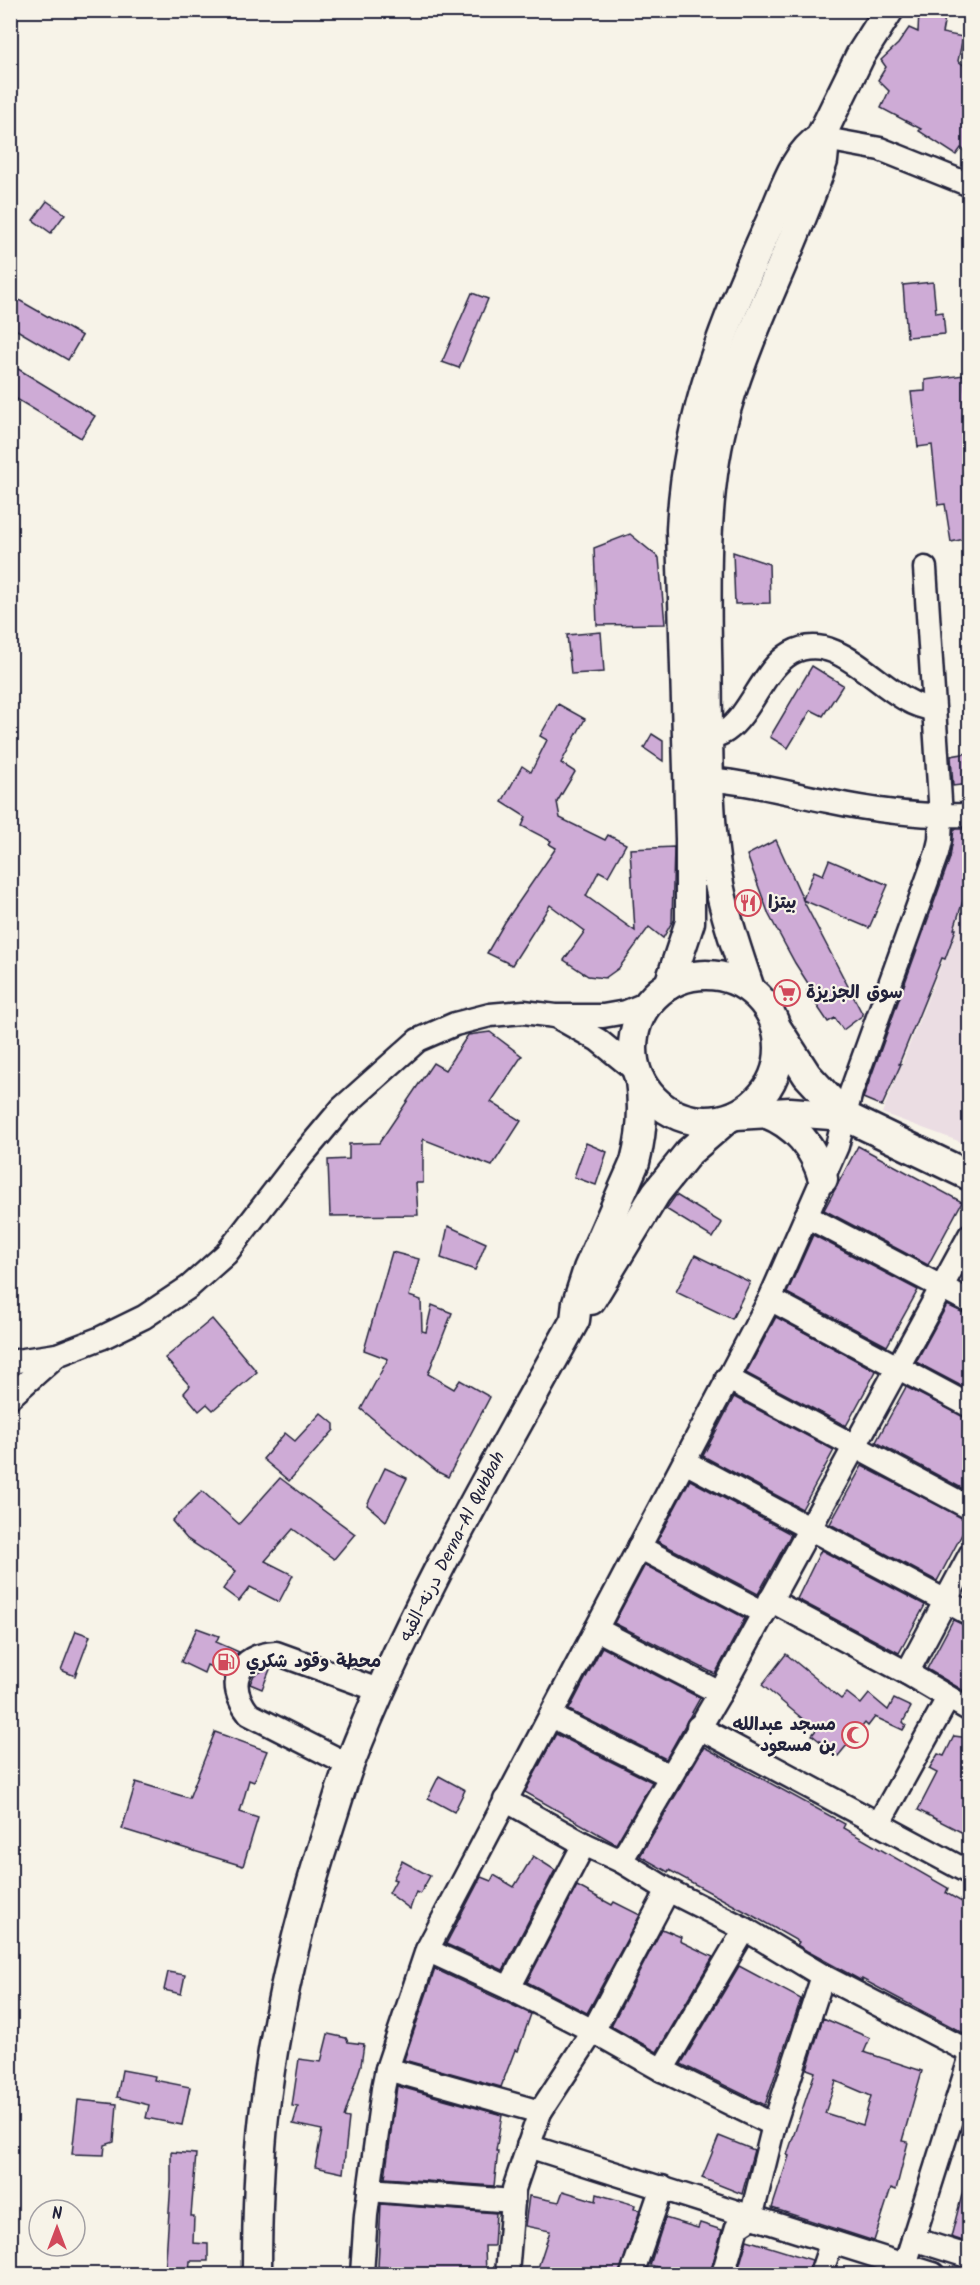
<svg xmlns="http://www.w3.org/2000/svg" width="980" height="2285" viewBox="0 0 980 2285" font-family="Kalam,'Playpen Sans Arabic',sans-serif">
	<rect width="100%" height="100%" fill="#f7f3e8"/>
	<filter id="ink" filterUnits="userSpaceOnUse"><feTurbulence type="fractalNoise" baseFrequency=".0167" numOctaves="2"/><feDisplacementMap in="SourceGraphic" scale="12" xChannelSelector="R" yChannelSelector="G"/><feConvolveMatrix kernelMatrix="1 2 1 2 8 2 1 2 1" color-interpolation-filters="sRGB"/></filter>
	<g filter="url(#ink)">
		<!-- built -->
		<polygon fill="#ebdde3" points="969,895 969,1145 882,1113"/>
		<!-- building -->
		<g fill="#ceabd6" stroke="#22223b" stroke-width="1.5" fill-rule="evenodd">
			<polygon points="919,11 945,17 942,33 963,37 958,61 969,69 969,154 961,148 956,155 919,131 921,129 881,108 889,91 878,80 886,67 881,60 898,44 909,28 918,32"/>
			<polygon points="47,201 65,214 51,233 33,220"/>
			<polygon points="933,282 936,313 943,312 945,334 907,337 903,285"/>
			<polygon points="472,293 488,299 459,368 442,362"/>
			<polygon points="10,295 82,336 68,360 10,326"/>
			<polygon points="10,364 95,416 81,438 10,395"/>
			<polygon points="964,375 967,407 969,407 969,538 951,542 945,504 938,505 932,445 918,447 911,392 925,391 925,380"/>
			<polygon points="630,534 659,558 665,624 597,625 594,548"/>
			<polygon points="733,552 769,564 770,603 735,604"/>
			<polygon points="601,632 604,672 571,674 567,635"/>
			<polygon points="812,666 843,685 823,716 811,710 788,748 770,737"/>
			<polygon points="558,704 585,719 561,763 575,772 557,802 560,818 605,840 608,835 626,844 608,876 599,871 586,896 635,931 630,849 674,847 672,922 663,938 649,927 619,968 605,978 588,976 564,960 585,931 550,905 512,965 487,953 505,922 556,848 549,844 551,841 522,826 526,817 502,802 522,766 531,772 547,740 540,736"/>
			<polygon points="652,734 663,741 663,761 644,748"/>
			<polygon points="969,753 969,784 953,786 951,756"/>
			<polygon points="954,829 969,829 969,882 954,929 956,929 945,959 942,958 899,1064 901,1064 882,1106 863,1098 864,1096 950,858"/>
			<polygon points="776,840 803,899 814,871 823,875 829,860 888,885 869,928 803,900 863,1015 843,1030 835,1018 828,1022 807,991 811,988 795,963 769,915 747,855"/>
			<polygon points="490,1032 522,1056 491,1102 521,1121 492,1166 423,1139 423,1183 416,1183 418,1215 330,1216 328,1160 349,1159 349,1144 379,1143 433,1063 445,1070 468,1035"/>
			<polygon points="586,1143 607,1152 596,1185 574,1177"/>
			<polygon points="858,1146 962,1202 928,1265 824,1210"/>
			<polygon points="676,1195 722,1223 713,1238 666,1209"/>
			<polygon points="448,1226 486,1243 475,1270 441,1258"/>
			<polygon points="813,1235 918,1290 887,1346 787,1293"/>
			<polygon points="392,1252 419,1259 409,1296 421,1300 422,1331 426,1332 432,1305 452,1313 428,1374 454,1389 460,1380 490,1397 448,1477 438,1472 361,1409 388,1359 364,1350"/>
			<polygon points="695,1255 750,1282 732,1319 676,1292"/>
			<polygon points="947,1305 969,1315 969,1390 916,1362"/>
			<polygon points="776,1317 876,1371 846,1426 746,1373"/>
			<polygon points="212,1319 257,1372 213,1410 207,1404 199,1411 184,1393 190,1386 165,1358"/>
			<polygon points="906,1387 969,1419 969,1492 876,1442"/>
			<polygon points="734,1397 834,1450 802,1509 703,1456"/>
			<polygon points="321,1413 334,1424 334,1430 289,1481 263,1459 285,1433 295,1441"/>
			<polygon points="862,1466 969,1521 937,1581 830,1524"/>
			<polygon points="385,1468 407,1478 386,1521 367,1505"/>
			<polygon points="280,1478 355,1534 334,1559 293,1529 265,1561 293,1575 279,1602 250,1587 239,1601 223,1589 236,1571 187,1539 172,1521 202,1491 239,1524"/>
			<polygon points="690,1480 791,1534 758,1594 657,1541"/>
			<polygon points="821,1550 925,1605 899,1653 797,1599"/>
			<polygon points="645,1565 745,1618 715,1674 614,1623"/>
			<polygon points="953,1620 969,1627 969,1694 927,1669"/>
			<polygon points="197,1628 219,1636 216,1642 239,1652 233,1658 225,1673 207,1665 204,1673 181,1662"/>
			<polygon points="76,1631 90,1636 75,1676 61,1670"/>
			<polygon points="602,1647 700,1698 666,1759 569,1710"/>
			<polygon points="786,1654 841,1699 847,1693 861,1704 869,1694 888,1710 894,1699 911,1707 903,1722 906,1725 903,1730 875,1717 868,1726 865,1723 838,1756 812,1735 816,1730 762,1685"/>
			<polygon points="271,1667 262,1689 250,1684 254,1675"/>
			<polygon points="215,1732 267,1751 254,1782 249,1780 240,1812 258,1818 243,1866 122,1829 136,1782 189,1798"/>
			<polygon points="556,1734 652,1782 616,1844 525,1792"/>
			<polygon points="954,1736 969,1738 969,1836 918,1810 937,1773 929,1769 938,1754 944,1756"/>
			<polygon points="704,1747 845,1824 843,1828 948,1888 946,1893 969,1906 969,2036 862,1979 862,1981 807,1951 797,1945 799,1942 748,1913 669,1870 668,1872 640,1856"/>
			<polygon points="439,1776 465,1790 454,1812 428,1798"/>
			<polygon points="533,1856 555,1870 503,1970 446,1944 481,1877 491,1881 494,1875 514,1887"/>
			<polygon points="402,1861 430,1876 420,1894 416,1892 410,1909 389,1893 396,1880 393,1879"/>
			<polygon points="577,1886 612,1905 614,1902 640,1915 587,2013 527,1982"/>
			<polygon points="662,1929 681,1937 680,1941 713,1957 657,2052 611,2026"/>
			<polygon points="739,1966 801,1999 765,2105 681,2064"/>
			<polygon points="435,1969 531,2014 518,2051 515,2050 501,2087 404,2060"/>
			<polygon points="168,1972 185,1975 181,1994 164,1990"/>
			<path d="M823,2018L870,2038L864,2052L922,2071L902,2141L908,2142L896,2190L891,2188L874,2241L772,2208L789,2156L787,2155L815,2072L807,2069ZM836,2081L871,2096L863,2125L825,2113Z"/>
			<polygon points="328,2034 346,2038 348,2042 364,2044 361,2065 344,2117 349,2118 343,2173 315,2167 322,2130 293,2124 298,2107 292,2106 299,2059 321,2062"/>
			<polygon points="122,2070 155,2076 154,2080 190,2087 182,2125 146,2118 149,2105 117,2097"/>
			<polygon points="397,2086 502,2115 496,2151 498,2151 494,2186 385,2178"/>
			<polygon points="78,2100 117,2104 114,2142 105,2145 104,2155 72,2154"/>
			<polygon points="719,2136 754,2150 742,2194 702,2178"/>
			<polygon points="171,2152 196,2154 191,2216 194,2216 193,2243 208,2244 208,2261 190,2261 189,2274 165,2274 171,2181"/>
			<polygon points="964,2187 969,2187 969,2243 951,2237"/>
			<polygon points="563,2191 596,2201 597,2194 635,2205 634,2209 640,2210 619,2274 536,2274 550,2231 525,2226 529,2196 559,2202"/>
			<polygon points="381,2204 496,2213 494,2246 485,2246 486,2274 384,2274 385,2267 378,2267"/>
			<polygon points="665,2218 698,2228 700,2223 722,2230 710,2274 682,2274 650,2265"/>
			<polygon points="747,2240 812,2260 808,2274 737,2274"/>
		</g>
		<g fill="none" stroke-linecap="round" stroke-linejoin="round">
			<defs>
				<g id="minor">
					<polyline points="820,138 880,149 970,185"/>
					<path d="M709,738C715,736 722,734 726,731C752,712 763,669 791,653C842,625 885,705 934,709"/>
					<path d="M692,778C739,780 783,792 828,801C875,811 921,817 970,815"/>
					<polyline points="559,1018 598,1040 636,1071"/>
					<polyline points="806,1216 970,1302"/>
					<polyline points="770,1299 970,1406"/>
					<polyline points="10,1362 57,1355 101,1338 144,1317 189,1287 226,1254 300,1158 342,1108 418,1040 455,1024 490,1015 524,1012 555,1016 603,1016 626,1012 648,1003"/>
					<polyline points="727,1378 970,1508"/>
					<polyline points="10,1397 57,1355"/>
					<polyline points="685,1462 970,1614"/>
					<polyline points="639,1547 764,1613"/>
					<polyline points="770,1600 907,1673 970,1710"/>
					<polyline points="596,1629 720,1693"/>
					<polyline points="907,1673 970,1555"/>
					<polyline points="551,1716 670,1776"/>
					<polyline points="698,1727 970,1873"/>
					<path d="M349,1765L249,1714C225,1684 237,1655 276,1653L381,1691"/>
					<polyline points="505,1800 584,1844 621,1861 668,1890 745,1929 823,1976 970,2052"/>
					<polyline points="879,1823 948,1698"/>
					<polyline points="621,1861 720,1693 970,1235"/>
					<polyline points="427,1950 509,1988 593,2031 662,2070 774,2125"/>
					<polyline points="509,1988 584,1844"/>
					<polyline points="387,2069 540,2112"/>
					<polyline points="662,2070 745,1929"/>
					<polyline points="528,2146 933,2274"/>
					<polyline points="369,2190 513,2201"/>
					<polyline points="913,2239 970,2257"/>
					<polyline points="905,2265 970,2059"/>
					<polyline points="362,2274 366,2215 383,2089 387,2069 427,1950 770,1299 837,1146 851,1092 937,853 940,840 941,816 925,568"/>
					<polyline points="507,2274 514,2189 540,2112 593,2031 668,1890"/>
					<polyline points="632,2274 662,2187"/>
					<polyline points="723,2274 737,2227 751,2218 774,2125 823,1976"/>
					<polyline points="821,2274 831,2244"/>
				</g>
				<g id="major">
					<circle cx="706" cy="1048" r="73"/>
					<path d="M669,985L690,922V839L681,530C686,416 725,321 772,218C784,191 794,154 820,138L860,56L889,10"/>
					<path d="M750,989C739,956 727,923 720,889C705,814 709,725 707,649C706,569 704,488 726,410C751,324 795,245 823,161L824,150L820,138"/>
					<polyline points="778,1030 807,1075 845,1116 970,1176"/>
					<path d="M765,1113C796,1125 814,1147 823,1179"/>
					<polyline points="736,1115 790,1112 845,1116"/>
					<polyline points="591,1300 656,1193 689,1152 727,1119"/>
					<path d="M257,2274C257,2222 258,2169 264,2116C275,2017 298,1921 329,1827C336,1806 342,1784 350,1763C410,1609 495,1465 575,1320L577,1303L588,1269L635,1162C642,1135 644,1109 640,1080"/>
				</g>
			</defs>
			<!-- minor casing -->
			<use href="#minor" stroke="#22223b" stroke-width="27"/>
			<!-- major casing -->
			<use href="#major" stroke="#22223b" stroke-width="33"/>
			<!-- minor -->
			<use href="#minor" stroke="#f7f3e8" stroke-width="22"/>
			<!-- major -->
			<use href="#major" stroke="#f7f3e8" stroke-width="28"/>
		</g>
	</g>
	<!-- icons -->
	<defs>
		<symbol id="restaurant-ring" viewBox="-11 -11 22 22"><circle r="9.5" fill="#f7f3e8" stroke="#d1495b" stroke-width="1.5"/><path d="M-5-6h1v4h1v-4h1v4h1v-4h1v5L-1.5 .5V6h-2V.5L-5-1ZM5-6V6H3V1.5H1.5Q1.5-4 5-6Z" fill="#d1495b"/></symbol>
		<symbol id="supermarket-ring" viewBox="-11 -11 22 22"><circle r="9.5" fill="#f7f3e8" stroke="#d1495b" stroke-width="1.5"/><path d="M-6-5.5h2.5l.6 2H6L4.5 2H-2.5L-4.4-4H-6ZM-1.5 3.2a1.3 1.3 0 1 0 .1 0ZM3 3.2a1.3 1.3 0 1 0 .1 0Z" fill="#d1495b"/></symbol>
		<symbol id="fuel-ring" viewBox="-11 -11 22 22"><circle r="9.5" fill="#f7f3e8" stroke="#d1495b" stroke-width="1.5"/><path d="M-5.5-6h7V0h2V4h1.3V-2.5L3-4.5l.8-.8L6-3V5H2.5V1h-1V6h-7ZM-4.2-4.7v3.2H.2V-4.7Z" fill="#d1495b"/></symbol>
		<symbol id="mosque-ring" viewBox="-11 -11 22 22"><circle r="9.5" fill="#f7f3e8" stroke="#d1495b" stroke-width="1.5"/><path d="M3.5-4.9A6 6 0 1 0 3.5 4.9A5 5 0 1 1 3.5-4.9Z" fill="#d1495b"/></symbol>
	</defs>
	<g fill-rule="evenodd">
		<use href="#restaurant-ring" x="733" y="888" width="30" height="30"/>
		<use href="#supermarket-ring" x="772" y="978" width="30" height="30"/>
		<use href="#fuel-ring" x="211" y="1647" width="30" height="30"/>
		<use href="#mosque-ring" x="840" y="1720" width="30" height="30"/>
	</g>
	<g text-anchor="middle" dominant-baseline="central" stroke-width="4.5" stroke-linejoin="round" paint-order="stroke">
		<!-- poi labels -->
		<g font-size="18" font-weight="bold" fill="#22223b" stroke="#f7f3e8" text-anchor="start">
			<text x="768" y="903">بيتزا</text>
			<text x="806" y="993">سوق الجزيزة</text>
			<text x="246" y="1662">محطة وقود شكري</text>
			<text x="836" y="1725" text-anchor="end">مسجد عبدالله<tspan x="836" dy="21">بن مسعود</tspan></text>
		</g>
		<!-- street labels -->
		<g font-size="18" fill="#22223b" stroke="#f7f3e8">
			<text transform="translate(453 1547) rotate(-63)">درنه-القبه Derna-Al Qubbah</text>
		</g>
	</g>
	<!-- margin -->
	<rect width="980" height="2285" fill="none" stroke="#f7f3e8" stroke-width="36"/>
	<rect x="18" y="18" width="944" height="2249" fill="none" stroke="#22223b" stroke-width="2" filter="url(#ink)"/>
	<!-- north arrow -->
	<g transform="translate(57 2228)"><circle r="28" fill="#f7f3e8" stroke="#a29fa3" stroke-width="1.5"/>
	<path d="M0-4.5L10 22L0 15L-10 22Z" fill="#d1495b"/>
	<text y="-9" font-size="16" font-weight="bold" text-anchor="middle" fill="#22223b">N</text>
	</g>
</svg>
